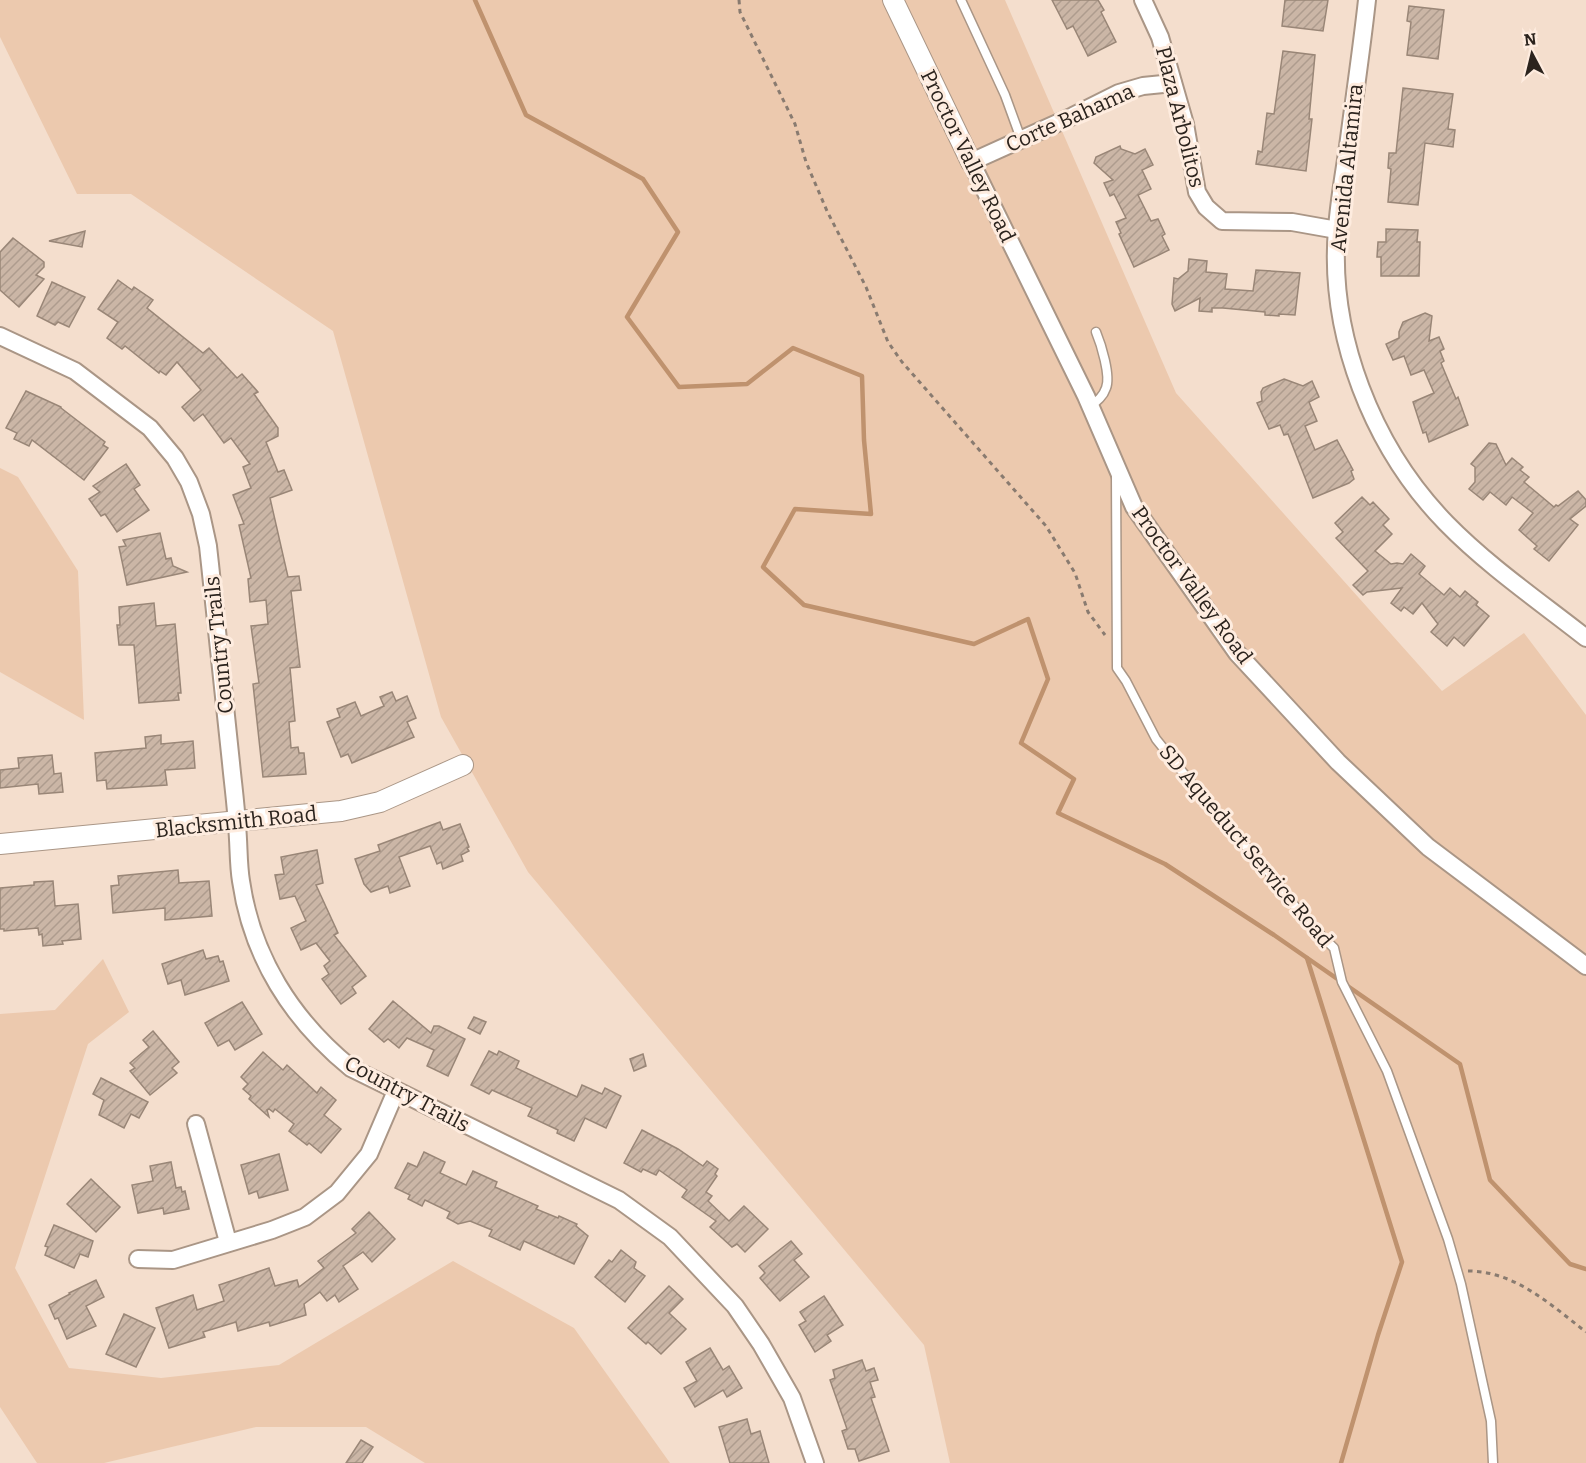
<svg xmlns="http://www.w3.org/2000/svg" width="1586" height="1463" viewBox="0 0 1586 1463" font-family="Bitter,serif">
	<defs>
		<pattern id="building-hatch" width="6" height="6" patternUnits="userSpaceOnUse" patternTransform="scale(1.5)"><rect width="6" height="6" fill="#cbb6a6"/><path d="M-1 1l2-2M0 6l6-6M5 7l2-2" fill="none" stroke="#ae9c8e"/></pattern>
	</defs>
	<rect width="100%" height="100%" fill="#f4decd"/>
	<!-- green -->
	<g fill="#ecc9ae">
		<polygon points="0,0 1005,0 1176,393 1442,691 1524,633 1586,715 1586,1463 950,1463 924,1345 528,872 441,717 333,331 131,194 77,194 0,37"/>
		<polygon points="0,468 18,477 78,571 84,720 0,672"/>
		<polygon points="103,959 129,1012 88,1044 15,1268 69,1368 161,1378 279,1365 453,1261 574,1328 670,1463 425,1463 366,1427 256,1427 104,1463 37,1463 0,1407 0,1014 55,1010"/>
	</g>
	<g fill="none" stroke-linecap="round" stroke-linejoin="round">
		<!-- stream -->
		<g stroke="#bf926e" stroke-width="4.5">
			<polyline points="475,0 526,115 643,179 678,232 627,317 679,387 747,384 793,348 862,376 864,440 871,514 795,509 763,567 804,605 974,644 1028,619 1048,679 1021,743 1074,779 1058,813 1165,864 1274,935 1460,1064 1490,1180 1570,1264 1586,1269"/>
			<polyline points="1307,958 1402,1262 1378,1335 1341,1463"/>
		</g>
	</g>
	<!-- building -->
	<g fill="url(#building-hatch)" stroke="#998677" stroke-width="1.5">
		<polygon points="1052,0 1098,0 1104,10 1101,12 1116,42 1088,56 1073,26 1067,29"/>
		<polygon points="1285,0 1328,0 1323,31 1282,26"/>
		<polygon points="1409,6 1444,10 1438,59 1407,55 1411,22 1407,21"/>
		<polygon points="1283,51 1315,55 1309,119 1312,119 1306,171 1256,164 1258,151 1262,152 1267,113 1274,114"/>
		<polygon points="1403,88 1453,94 1448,129 1455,130 1453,147 1425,143 1418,205 1388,202 1391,169 1388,168 1389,153 1396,153"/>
		<polygon points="1120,146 1121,149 1135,154 1145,149 1153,165 1142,170 1151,189 1138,195 1151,221 1158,219 1165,234 1162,236 1169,250 1134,267 1119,234 1121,233 1116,222 1126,218 1114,194 1110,196 1104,183 1113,180 1094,163 1096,157"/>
		<polygon points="1386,229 1418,230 1417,242 1420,242 1419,276 1381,276 1381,257 1377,257 1378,242 1386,242"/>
		<polygon points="85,231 82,247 49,241"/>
		<polygon points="13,238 44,262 44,267 36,275 44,279 19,307 0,290 0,252"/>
		<polygon points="1189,259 1207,261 1206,272 1227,274 1225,289 1253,291 1256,270 1300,273 1295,315 1279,314 1279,316 1265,315 1265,312 1223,308 1212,308 1212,312 1199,311 1200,298 1175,311 1172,304 1174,278 1178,279 1188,271"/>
		<polygon points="118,280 132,290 134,287 153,300 147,308 203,353 209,348 237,378 242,374 258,392 254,394 278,428 278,436 266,442 278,472 284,470 292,490 270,498 288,577 299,576 301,590 291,591 300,667 290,668 295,721 289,722 291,748 298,747 299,753 304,753 306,774 263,777 253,684 259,683 251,626 268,624 266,600 250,602 248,579 251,578 239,525 244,524 233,495 251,488 243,467 250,464 231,438 224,443 203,414 194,421 182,407 201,390 177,362 166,375 160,371 159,373 125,346 122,349 107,338 118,322 98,309"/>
		<polygon points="52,282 85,297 69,327 58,322 55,325 37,316"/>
		<polygon points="1425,313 1432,316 1429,341 1439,337 1444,349 1440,351 1444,361 1441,363 1456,399 1458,397 1468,425 1429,442 1426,432 1423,433 1413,402 1434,393 1424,370 1411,375 1404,356 1393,360 1386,344 1399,338 1399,332 1403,322"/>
		<polygon points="1284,379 1303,386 1312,381 1319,397 1309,402 1317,421 1305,426 1315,450 1337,440 1353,470 1351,471 1354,479 1349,483 1313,498 1288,434 1284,435 1280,425 1269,429 1257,403 1262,401 1261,392 1263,388"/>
		<polygon points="26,391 61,407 61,408 105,442 103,445 108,448 84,480 32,440 29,446 14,439 17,433 6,428"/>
		<polygon points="1489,443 1496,444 1506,465 1512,458 1523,467 1520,470 1529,477 1524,482 1554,507 1556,505 1558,506 1578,491 1586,500 1586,506 1570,519 1578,525 1549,561 1534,549 1537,546 1519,530 1533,513 1512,497 1506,505 1490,492 1483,500 1469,489 1475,482 1475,467 1471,464"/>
		<polygon points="126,464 140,485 134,489 149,510 117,532 105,514 101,516 89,499 100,492 93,486"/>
		<polygon points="1362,497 1370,505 1373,502 1389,519 1383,525 1392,534 1375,551 1391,564 1397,563 1403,564 1411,554 1425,566 1419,574 1444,595 1450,588 1460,597 1465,591 1478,602 1476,605 1489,616 1464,646 1454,637 1447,646 1431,632 1438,624 1422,603 1413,614 1404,607 1401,611 1391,603 1402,588 1367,592 1363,595 1353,585 1368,571 1336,538 1343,532 1335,523"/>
		<polygon points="160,533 166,559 171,558 173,566 187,572 127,585 119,547 126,546 123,540"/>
		<polygon points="154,603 156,626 175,624 181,693 178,693 179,700 139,703 134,645 119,645 117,625 120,625 119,607"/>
		<polygon points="392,692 396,701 407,696 416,718 407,722 414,737 352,763 348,754 341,757 327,722 340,717 337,709 355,702 361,716 384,706 380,697"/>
		<polygon points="161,735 161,744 193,741 195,768 165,770 167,785 107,789 106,780 97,781 95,753 146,748 145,737"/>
		<polygon points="52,755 54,774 61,773 63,792 39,794 38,784 0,788 0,770 19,768 18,758"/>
		<polygon points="440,822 443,830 460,824 469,847 467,848 469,851 461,855 463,861 443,869 441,862 437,864 430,846 399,857 410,886 390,893 388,886 371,892 364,884 355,859 380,851 378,845"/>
		<polygon points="317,850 323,883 316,885 338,933 334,935 366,976 352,987 356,993 341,1004 322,979 329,974 324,966 330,961 316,943 301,950 291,928 306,921 295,896 280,899 275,875 284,874 281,857"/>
		<polygon points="178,870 179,883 209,881 212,916 165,920 165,908 113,913 111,886 119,885 118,876"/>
		<polygon points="53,881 55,906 78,904 81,939 62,941 63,944 43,946 42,934 39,935 38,928 4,931 4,929 0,929 0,888 34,885 34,882"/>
		<polygon points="203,950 206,959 218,956 220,962 223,961 229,981 185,995 181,980 168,984 162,964"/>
		<polygon points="393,1001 431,1033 434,1026 439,1026 465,1039 448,1076 427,1066 434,1050 407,1038 399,1048 388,1039 384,1042 369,1029"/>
		<polygon points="242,1002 262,1034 235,1050 229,1040 218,1046 205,1023"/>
		<polygon points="474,1017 486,1022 480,1034 468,1028"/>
		<polygon points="153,1031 179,1062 172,1068 177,1073 150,1095 130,1071 135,1068 130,1063 149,1047 143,1040"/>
		<polygon points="489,1051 497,1055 499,1051 519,1061 516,1068 577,1097 582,1085 602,1094 605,1088 621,1096 606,1128 585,1118 574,1141 557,1133 558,1130 528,1116 532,1108 492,1090 489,1094 471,1085"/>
		<polygon points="263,1052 283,1070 287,1065 317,1093 321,1087 336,1100 324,1115 341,1129 321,1153 309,1143 307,1145 289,1131 294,1124 275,1109 273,1112 269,1109 267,1110 269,1117 249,1099 251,1096 243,1089 248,1084 241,1077"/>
		<polygon points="643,1054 646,1066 634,1071 630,1059"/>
		<polygon points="101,1078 148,1102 139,1118 131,1114 124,1128 99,1115 104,1100 93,1094"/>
		<polygon points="642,1130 678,1149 703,1166 707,1161 718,1169 715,1174 717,1176 706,1192 712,1196 708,1201 729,1221 744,1206 768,1229 745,1252 737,1244 732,1247 710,1227 716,1221 682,1197 687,1190 659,1170 656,1175 643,1169 641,1172 624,1163"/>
		<polygon points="424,1152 445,1162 440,1173 466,1185 473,1171 497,1182 495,1187 538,1206 536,1209 558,1218 559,1216 577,1224 576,1226 588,1236 574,1264 524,1241 520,1250 489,1236 492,1230 470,1221 458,1224 447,1218 450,1212 425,1200 422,1206 408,1199 410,1195 395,1188 408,1163 417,1167"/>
		<polygon points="279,1154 288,1190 259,1198 257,1191 249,1194 241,1165"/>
		<polygon points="171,1162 176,1188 181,1187 182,1192 185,1191 189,1209 164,1214 163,1208 138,1213 132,1185 153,1181 150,1166"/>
		<polygon points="91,1179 120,1207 96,1232 67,1204"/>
		<polygon points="369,1212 395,1239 372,1262 363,1252 343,1266 358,1289 339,1302 335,1295 327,1301 320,1292 304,1304 306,1315 270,1326 269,1322 238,1331 236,1322 203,1332 205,1337 169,1348 156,1308 193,1295 197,1310 224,1301 219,1285 269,1268 275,1286 297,1280 299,1287 324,1268 318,1261 356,1233 352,1229"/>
		<polygon points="54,1225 93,1241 88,1257 80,1254 74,1268 45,1255 48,1247 45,1246"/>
		<polygon points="791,1241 802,1254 794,1260 809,1277 780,1301 760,1278 765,1273 759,1266"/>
		<polygon points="621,1250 636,1262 634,1268 645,1276 625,1302 595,1277 609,1260 612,1262"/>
		<polygon points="96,1280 104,1297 86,1306 96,1326 67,1339 58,1318 55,1319 49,1305 70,1294 69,1293"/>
		<polygon points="669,1286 683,1299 669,1313 686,1329 661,1354 648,1342 646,1344 628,1328"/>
		<polygon points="824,1296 843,1325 827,1335 831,1341 815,1352 799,1325 806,1321 800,1312"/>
		<polygon points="124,1314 155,1328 136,1367 106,1354"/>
		<polygon points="710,1348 723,1370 729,1366 742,1388 727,1397 723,1390 695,1407 684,1388 697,1381 686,1362"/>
		<polygon points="862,1360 866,1371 874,1368 878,1380 870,1382 875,1397 871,1398 889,1451 859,1461 855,1449 848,1449 842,1431 847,1429 830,1380 835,1378 833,1370"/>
		<polygon points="747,1419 751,1434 760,1431 769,1463 730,1463 719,1427"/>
		<polygon points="361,1440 373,1447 362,1463 346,1463"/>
	</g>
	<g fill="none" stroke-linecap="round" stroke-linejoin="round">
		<defs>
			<g id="service">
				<polyline points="961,0 1005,95 1021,139"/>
				<path d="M1090,406C1097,401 1103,397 1106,388C1111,376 1101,344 1096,332"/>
				<polyline points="1116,475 1117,668 1126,681 1156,739 1201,795 1273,877 1306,921 1334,948 1342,982 1387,1071 1448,1239 1461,1284 1491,1421 1493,1463"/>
			</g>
			<g id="minor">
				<polyline points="1143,0 1160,37 1185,124 1197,192 1206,207 1222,221 1292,222 1337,230"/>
				<path d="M1367,0C1362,46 1355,93 1349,139C1345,169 1339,199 1337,229C1328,335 1373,448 1446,523C1488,566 1539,601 1586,638"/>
				<polyline points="1173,83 1143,86 1119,93 1073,116 971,162 1086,396 1134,507 1237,653 1338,762 1428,847 1586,966"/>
				<path d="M0,336L75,371L150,428L175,458L189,482L201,514L208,546C216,618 223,690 231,763C233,784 236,805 237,826C239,844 238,863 241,881C252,957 292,1020 351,1068L619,1200L670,1237L735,1306L761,1344L792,1398L815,1463"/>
				<polyline points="196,1124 228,1242"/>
				<polyline points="138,1259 173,1260 272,1230 305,1217 337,1193 369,1154 396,1091"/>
			</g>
			<g id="tertiary">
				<polyline points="893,0 971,162"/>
				<polyline points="0,844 341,811 380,802 463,765"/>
			</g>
		</defs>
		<!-- service casing -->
		<use href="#service" stroke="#aa9686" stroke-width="11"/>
		<!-- minor casing -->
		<use href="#minor" stroke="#aa9686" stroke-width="20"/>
		<!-- tertiary casing -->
		<use href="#tertiary" stroke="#aa9686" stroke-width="22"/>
		<!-- path -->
		<g stroke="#897b70" stroke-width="3" stroke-dasharray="4.5 4.5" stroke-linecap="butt">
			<polyline points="739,0 740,12 795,124 806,162 827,211 866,287 888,342 902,362 1046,526 1075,573 1088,612 1105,635"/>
			<path d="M1468,1271C1515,1271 1551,1305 1586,1332"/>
		</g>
		<!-- service -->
		<use href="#service" stroke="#fff" stroke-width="8"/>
		<!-- minor -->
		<use href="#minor" stroke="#fff" stroke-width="16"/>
		<!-- tertiary -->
		<use href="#tertiary" stroke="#fff" stroke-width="20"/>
	</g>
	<g text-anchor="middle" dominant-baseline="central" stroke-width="6" stroke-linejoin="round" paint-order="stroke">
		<!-- street labels -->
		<g font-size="21" fill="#2b231d" stroke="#feecdf">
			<text transform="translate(1180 117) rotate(76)">Plaza Arbolitos</text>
			<text transform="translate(1070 118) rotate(-24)">Corte Bahama</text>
			<text transform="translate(968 156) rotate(64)">Proctor Valley Road</text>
			<text transform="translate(1347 168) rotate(-84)">Avenida Altamira</text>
			<text transform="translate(1192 585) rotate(54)">Proctor Valley Road</text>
			<text transform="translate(219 645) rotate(-96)">Country Trails</text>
			<text transform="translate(236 822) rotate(-6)">Blacksmith Road</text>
			<text transform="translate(1246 846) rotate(50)">SD Aqueduct Service Road</text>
			<text transform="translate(407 1094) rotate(28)">Country Trails</text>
		</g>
	</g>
	<!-- north arrow -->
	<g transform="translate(1532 54) rotate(353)" stroke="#feecdf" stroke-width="4.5" paint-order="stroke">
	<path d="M0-4.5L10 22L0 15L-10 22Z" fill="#2b231d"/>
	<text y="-9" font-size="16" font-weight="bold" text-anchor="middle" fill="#2b231d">N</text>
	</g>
</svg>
